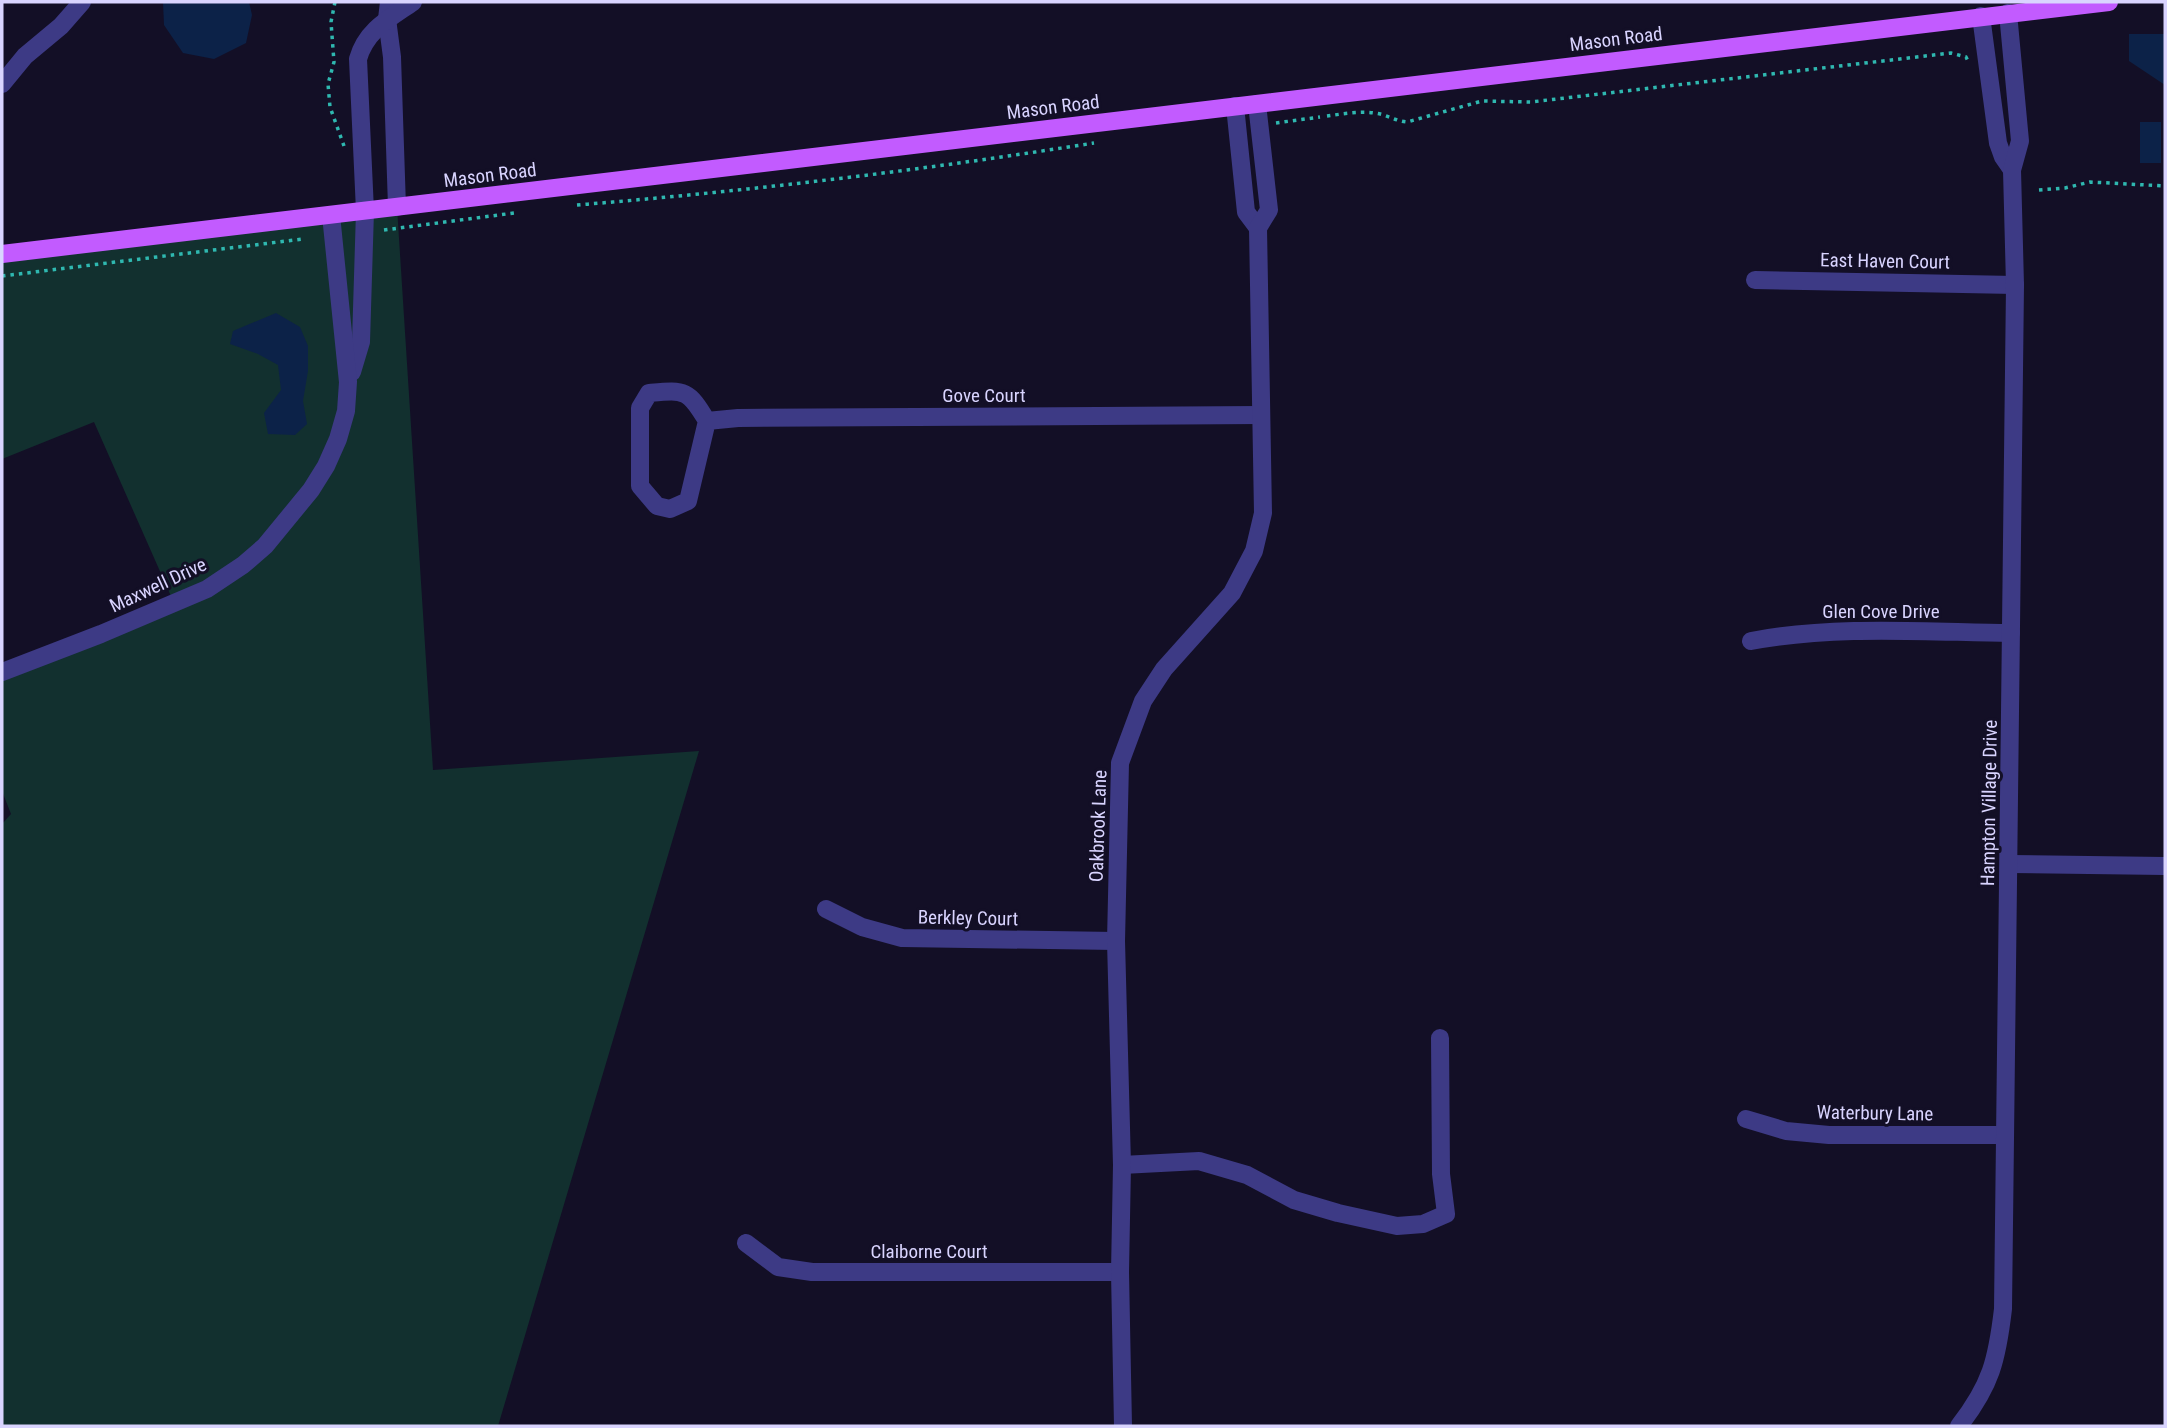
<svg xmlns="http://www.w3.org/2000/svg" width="2167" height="1428" viewBox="0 0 2167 1428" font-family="'Roboto Condensed',sans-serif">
	<rect width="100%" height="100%" fill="#130f26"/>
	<!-- green -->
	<polygon fill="#12302f" points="397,207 433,770 699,751 498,1426 2,1426 2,824 11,814 2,791 2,672 174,603 94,422 2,459 2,254"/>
	<!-- water -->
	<g fill="#0c2248">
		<polygon points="163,2 249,2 252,15 246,43 214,59 183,53 164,25"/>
		<polygon points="2129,34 2165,34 2165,85 2129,61"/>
		<rect x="2140" y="122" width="21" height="41"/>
		<polygon points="276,313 300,327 308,346 308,371 303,401 307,424 295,435 268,434 264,413 281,390 278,365 258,354 230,344 233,331"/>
	</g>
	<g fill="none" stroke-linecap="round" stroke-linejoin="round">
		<!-- path -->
		<g stroke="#2fb8b0" stroke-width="3.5" stroke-dasharray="3.5 5" stroke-linecap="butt">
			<polyline points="335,2 331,22 334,62 328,84 330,107 344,146"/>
			<path d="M1327,116C1342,114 1359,111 1374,113C1386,114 1395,121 1407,122L1482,101L1531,102L1951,53L1966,57L1968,61"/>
			<polyline points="1276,123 1320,117"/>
			<polyline points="2039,190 2065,188 2090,182 2165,186"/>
			<path d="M577,205C750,191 923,170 1094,143"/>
			<polyline points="384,230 514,213"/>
			<polyline points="2,276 303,239"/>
		</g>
		<!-- minor -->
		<g stroke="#3d3a85" stroke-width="18">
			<polyline points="389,2 387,19 392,57 397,207"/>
			<polyline points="1981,16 1998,143 2003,157 2012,170"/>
			<polyline points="2,84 25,56 61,26 82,2"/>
			<polyline points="1235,106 1246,212 1258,228"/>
			<polyline points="1755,280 2015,285"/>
			<path d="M352,372L361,342L365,211L358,59C366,30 390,18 413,2"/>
			<path d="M707,421L688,501L670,509L657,506L640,486V408L649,393C685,390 688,389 707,421L738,418L1261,415"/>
			<path d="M1751,641C1836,625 1925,632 2011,633"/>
			<polyline points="2,672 101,634 207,589 243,565 265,546 311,490 326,466 338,439 346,411 348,382 331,215"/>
			<polyline points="2009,864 2165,866"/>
			<polyline points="826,909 862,927 902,938 1116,941"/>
			<polyline points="1746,1119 1786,1131 1829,1135 2005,1135"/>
			<polyline points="1122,1165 1199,1161 1247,1175 1294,1200 1338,1213 1397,1226 1423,1224 1446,1214 1441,1174 1440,1038"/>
			<polyline points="746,1243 778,1267 812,1272 1120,1272"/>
			<polyline points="1123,1426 1120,1272 1122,1165 1116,941 1120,763 1143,701 1164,669 1232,593 1254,551 1263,513 1258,228 1269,210 1257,104"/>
			<path d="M1959,1426C1991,1385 1997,1360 2003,1309L2015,285L2012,170L2020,141L2008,13"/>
		</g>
		<!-- major -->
		<polyline stroke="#c25bff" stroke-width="18" points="2,254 2109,2"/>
	</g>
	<g text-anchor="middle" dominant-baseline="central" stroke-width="6" stroke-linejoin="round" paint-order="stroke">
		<!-- street labels -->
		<g font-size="19" fill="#d9d4ff" stroke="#130f26">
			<text transform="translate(1616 39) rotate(-7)">Mason Road</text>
			<text transform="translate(1053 107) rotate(-7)">Mason Road</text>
			<text transform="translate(490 175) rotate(-7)">Mason Road</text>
			<text transform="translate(1885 261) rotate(1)">East Haven Court</text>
			<text x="984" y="395">Gove Court</text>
			<text transform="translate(158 585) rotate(-25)">Maxwell Drive</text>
			<text x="1881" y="611">Glen Cove Drive</text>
			<text transform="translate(1989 803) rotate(-89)">Hampton Village Drive</text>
			<text transform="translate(1098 826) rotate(-88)">Oakbrook Lane</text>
			<text transform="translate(968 918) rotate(1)">Berkley Court</text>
			<text transform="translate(1875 1113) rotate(1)">Waterbury Lane</text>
			<text x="929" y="1251">Claiborne Court</text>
		</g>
	</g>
	<!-- border -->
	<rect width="2167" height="1428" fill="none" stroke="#d9d4ff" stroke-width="7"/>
</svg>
